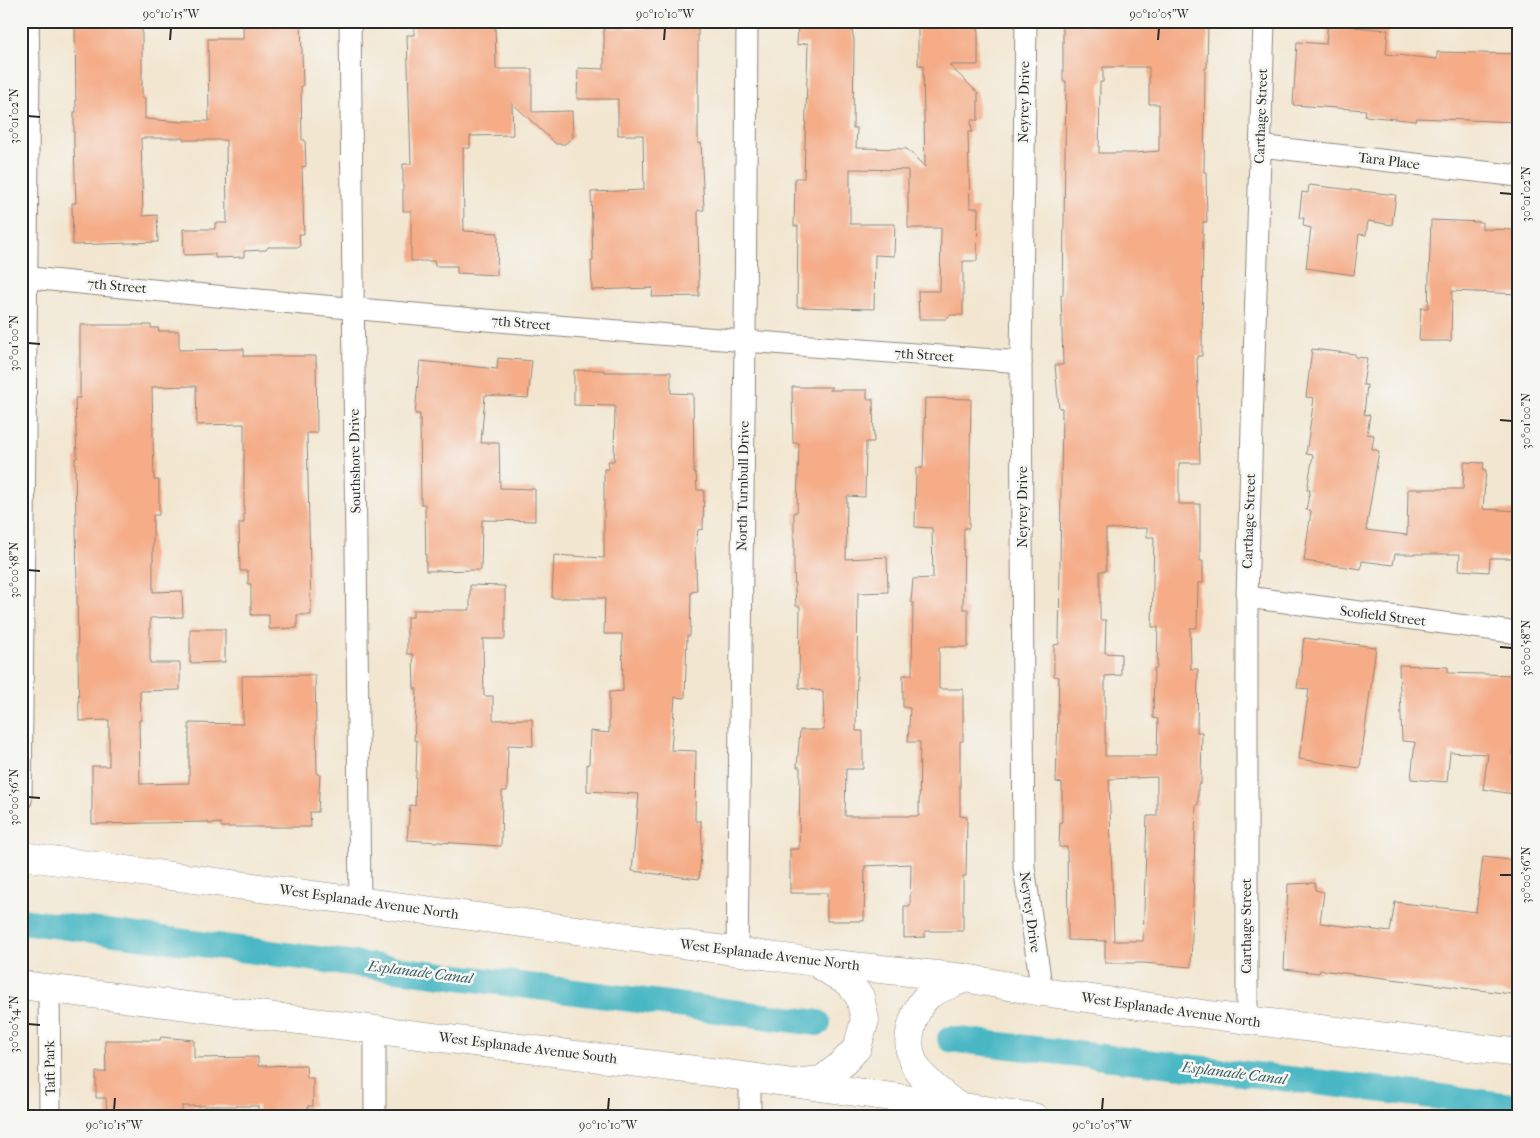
<svg xmlns="http://www.w3.org/2000/svg" width="1540" height="1138" viewBox="0 0 1540 1138" font-family="'IM FELL French Canon',serif">
	<rect width="100%" height="100%" fill="#f6f6f2"/>
	<filter id="ink" filterUnits="userSpaceOnUse"><feTurbulence type="fractalNoise" baseFrequency=".02" numOctaves="2"/><feDisplacementMap in="SourceGraphic" scale="10" xChannelSelector="R" yChannelSelector="G"/><feConvolveMatrix kernelMatrix="1 2 1 2 8 2 1 2 1" color-interpolation-filters="sRGB"/></filter>
	<filter id="wash" filterUnits="userSpaceOnUse"><feTurbulence type="fractalNoise" baseFrequency=".0096" numOctaves="4" result="noise"/><feDisplacementMap in="SourceGraphic" scale="20" xChannelSelector="R" yChannelSelector="G"/><feGaussianBlur stdDeviation="1.12" result="paint"/><feColorMatrix in="noise" values="0 0 0 0 0 0 0 0 0 0 0 0 0 0 0 0 0 1.4 0 .05"/><feComposite in="paint" operator="in"/></filter>
	<g filter="url(#wash)">
		<rect width="100%" height="100%" fill="#f2e6d0"/>
		<g fill="none" stroke-linecap="round" stroke-linejoin="round">
			<!-- canal -->
			<g stroke="#49b7c4" stroke-width="26">
				<polyline points="21,921 818,1023"/>
				<polyline points="950,1039 1409,1093 1519,1107"/>
			</g>
		</g>
		<g id="blocks">
			<!-- building -->
			<g fill="#f5ac87" fill-rule="evenodd">
				<polygon points="75,21 142,21 142,98 145,98 145,119 183,122 183,121 209,121 208,39 243,39 243,21 301,21 303,86 301,86 302,140 305,140 306,166 302,167 304,234 299,234 300,247 268,247 266,250 244,251 244,257 215,258 215,254 184,255 183,229 215,229 215,223 227,223 226,140 183,140 183,138 141,138 143,216 157,215 158,242 73,245 72,203 76,203 74,145 74,112 76,112"/>
				<polygon points="414,21 495,21 496,69 532,69 532,112 572,111 573,137 565,144 556,144 512,103 513,135 470,136 470,148 463,148 464,231 498,233 497,275 457,273 457,266 435,266 434,261 411,261 411,211 403,211 403,164 411,164 407,35 414,35"/>
				<polygon points="646,21 698,21 698,144 701,143 704,210 698,210 699,296 652,297 653,288 592,290 591,261 593,261 591,192 644,190 643,135 618,135 618,99 577,99 578,68 604,69 604,28 646,28"/>
				<polygon points="798,21 850,21 854,40 853,128 857,128 856,148 907,149 925,167 923,65 918,65 918,21 978,21 978,65 949,65 978,93 978,120 971,120 972,132 968,132 970,208 978,208 977,261 963,261 963,315 950,315 946,319 919,319 918,291 940,291 941,228 908,228 908,170 850,169 850,224 895,224 894,256 875,255 874,309 797,307 798,226 794,226 795,178 804,178 808,43 797,45"/>
				<path d="M1161,21H1208L1207,68H1205L1204,172H1206L1207,222H1203L1202,356H1197L1200,463H1179V504H1200V561H1203V583H1198L1197,628H1190L1191,669H1198L1197,732H1202L1201,784H1198V805H1196L1191,967L1143,963H1105V941H1107L1068,940L1067,847H1059L1060,822H1062V783L1056,782L1059,677L1054,676V645L1059,644L1062,408H1059L1055,365H1063L1061,295H1063L1066,81H1063V24H1161ZM1103,67H1149V104H1159V151L1134,153H1099L1100,82H1103ZM1147,528V537H1154L1152,627H1158L1157,668H1154L1153,718L1158,719L1157,756H1105V676L1121,675V654L1105,653L1106,620H1100V571H1106V529ZM1157,777V816H1147L1143,941H1114L1109,779Z"/>
				<polygon points="1328,21 1355,24 1355,27 1388,30 1386,54 1437,59 1437,52 1519,54 1519,122 1417,118 1416,121 1365,116 1366,110 1293,105 1297,42 1326,44"/>
				<polygon points="1309,185 1396,195 1392,225 1368,221 1366,235 1359,234 1354,275 1306,268 1311,228 1303,226 1304,218 1299,218 1302,192 1308,193"/>
				<polygon points="1431,220 1482,222 1482,229 1519,230 1519,294 1452,291 1451,341 1419,341 1421,308 1428,308"/>
				<polygon points="80,325 151,325 151,328 159,328 158,331 179,331 179,350 244,349 244,356 316,356 317,433 307,433 311,615 297,615 297,628 269,629 269,615 251,615 251,584 248,584 248,571 240,571 239,523 244,523 244,424 197,425 196,386 152,387 154,480 159,480 159,515 153,515 153,592 182,591 183,617 150,618 150,663 180,663 180,690 140,691 141,720 139,720 140,784 189,783 189,723 243,724 242,676 315,675 317,774 320,774 318,812 310,812 311,827 221,827 221,823 208,824 208,822 92,824 92,766 109,766 109,720 79,721 75,458 77,458 75,398 80,398"/>
				<polygon points="1312,349 1355,354 1355,357 1367,358 1363,385 1367,385 1364,414 1370,415 1367,434 1374,435 1372,449 1379,451 1366,530 1407,535 1408,489 1463,489 1464,462 1484,463 1483,470 1486,470 1483,509 1518,511 1515,558 1490,558 1489,572 1459,570 1460,554 1395,554 1393,565 1362,561 1361,569 1304,561 1311,511 1306,510 1310,490 1307,490 1313,455 1306,454 1314,398 1306,397"/>
				<polygon points="498,358 532,361 528,398 485,395 481,443 499,443 500,488 535,489 535,521 482,520 481,570 426,571 425,504 421,504 420,414 415,414 420,361 497,369"/>
				<polygon points="574,370 604,370 604,372 671,372 671,393 693,394 694,473 696,473 697,490 704,490 703,529 698,530 695,550 697,591 691,592 690,636 687,636 685,698 675,697 671,750 696,751 695,821 701,821 702,843 699,879 632,871 639,794 587,791 587,764 589,764 590,731 609,733 609,692 623,691 622,634 604,634 605,598 552,598 554,555 604,558 604,469 609,469 608,461 614,461 615,406 574,405"/>
				<polygon points="792,387 832,387 829,390 867,390 867,399 873,399 874,442 866,442 865,497 847,496 846,559 887,557 888,592 858,593 856,731 863,731 863,769 846,769 845,816 919,816 920,742 908,742 910,708 903,707 903,675 912,675 913,602 911,602 913,579 933,578 932,528 915,527 916,468 923,468 925,398 971,399 969,528 964,528 963,609 968,609 968,647 939,647 939,689 963,689 963,741 960,741 960,816 967,817 966,876 963,876 963,931 925,931 925,937 904,938 904,906 910,906 911,864 865,866 864,921 827,921 827,893 790,893 790,849 799,849 800,767 797,767 800,730 824,730 823,691 799,688 800,606 796,606 794,570 794,512 797,512 799,443 793,443"/>
				<polygon points="470,585 505,586 505,639 483,639 484,696 493,696 493,720 532,719 533,746 508,745 507,791 502,791 501,846 407,840 410,805 415,806 417,740 414,740 417,689 414,689 413,654 407,654 407,617 413,617 413,610 470,610"/>
				<polygon points="190,629 225,629 225,662 190,663"/>
				<polygon points="1304,638 1376,647 1360,768 1299,759 1309,689 1297,688"/>
				<polygon points="1399,665 1448,667 1448,673 1517,675 1513,758 1518,759 1513,794 1483,789 1488,754 1450,752 1447,782 1411,779 1415,742 1402,741"/>
				<polygon points="1483,857 1519,861 1519,995 1320,970 1319,973 1284,969 1288,884 1315,883 1315,890 1324,892 1320,923 1390,932 1395,902 1476,912"/>
				<polygon points="161,1037 194,1040 194,1058 258,1057 258,1066 306,1065 307,1078 313,1078 313,1106 308,1106 308,1117 258,1117 258,1106 182,1106 182,1117 107,1117 106,1098 96,1098 96,1072 106,1072 105,1040 160,1040"/>
			</g>
		</g>
	</g>
	<g filter="url(#ink)">
		<use href="#blocks" fill-opacity="0" stroke="#8e887e" stroke-width="1"/>
		<g fill="none" stroke-linecap="round" stroke-linejoin="round">
			<defs>
				<g id="street">
					<polyline points="350,21 360,900"/>
					<polyline points="1026,21 1021,362 1024,867 1042,992"/>
					<polyline points="1260,146 1519,176"/>
					<path d="M21,277C354,311 687,337 1021,362"/>
					<polyline points="1247,597 1519,633"/>
					<polyline points="21,800 29,66 28,21"/>
					<polyline points="737,951 745,341 747,21"/>
					<polyline points="49,989 50,1117"/>
					<polyline points="1247,1020 1247,597 1264,21"/>
					<polyline points="375,1029 375,1117"/>
					<polyline points="750,1077 750,1117"/>
				</g>
				<g id="secondary">
					<polyline points="21,856 815,962 965,978 1042,992 1247,1020 1519,1053"/>
					<polyline points="21,985 750,1077 1034,1117"/>
					<polyline points="801,1082 822,1080 841,1065 857,1048 865,1020 860,997 849,983 821,966"/>
					<path d="M957,1106C929,1083 900,1066 912,1025C915,1014 920,1002 929,995C937,989 955,983 965,978"/>
				</g>
			</defs>
			<!-- street casing -->
			<use href="#street" stroke="#8e887e" stroke-width="23"/>
			<!-- secondary casing -->
			<use href="#secondary" stroke="#8e887e" stroke-width="29"/>
			<!-- street -->
			<use href="#street" stroke="#fff" stroke-width="21"/>
			<!-- secondary -->
			<use href="#secondary" stroke="#fff" stroke-width="28"/>
		</g>
	</g>
	<!-- ticks -->
	<path fill="none" stroke="#2b2b2b" stroke-width="2" d="M170,40L171,28M664,40L665,28M1158,40L1159,28M28,116L40,117M1500,193L1512,194M28,343L40,344M1500,420L1512,421M28,570L40,571M1500,647L1512,648M28,797L40,798M1500,875H1512M28,1024L40,1025M114,1110L115,1098M608,1110L609,1098M1102,1110L1103,1098"/>
	<g text-anchor="middle" dominant-baseline="central" stroke-width="5" stroke-linejoin="round" paint-order="stroke">
		<!-- street labels -->
		<g font-size="14" fill="#2b2b2b" stroke="#f6f6f2">
			<text transform="translate(1024 102) rotate(-89)">Neyrey Drive</text>
			<text transform="translate(1261 116) rotate(-88)">Carthage Street</text>
			<text transform="translate(1389 161) rotate(7)">Tara Place</text>
			<text transform="translate(117 286) rotate(5)">7th Street</text>
			<text transform="translate(521 323) rotate(5)">7th Street</text>
			<text transform="translate(924 355) rotate(4)">7th Street</text>
			<text transform="translate(355 461) rotate(-91)">Southshore Drive</text>
			<text transform="translate(743 486) rotate(-89)">North Turnbull Drive</text>
			<text transform="translate(1022 507) rotate(-90)">Neyrey Drive</text>
			<text transform="translate(1249 521) rotate(-88)">Carthage Street</text>
			<text transform="translate(1383 616) rotate(7)">Scofield Street</text>
			<text transform="translate(369 902) rotate(8)">West Esplanade Avenue North</text>
			<text transform="translate(1030 912) rotate(82)">Neyrey Drive</text>
			<text transform="translate(1246 926) rotate(-90)">Carthage Street</text>
			<text transform="translate(770 955) rotate(7)">West Esplanade Avenue North</text>
			<text transform="translate(1171 1010) rotate(8)">West Esplanade Avenue North</text>
			<text transform="translate(528 1048) rotate(7)">West Esplanade Avenue South</text>
			<text transform="translate(50 1068) rotate(-91)">Taft Park</text>
		</g>
		<!-- water labels -->
		<g font-size="15" font-style="italic" fill="#365c61" stroke="#f6f6f2">
			<text transform="translate(420 972) rotate(7)">Esplanade Canal</text>
			<text transform="translate(1234 1073) rotate(7)">Esplanade Canal</text>
		</g>
	</g>
	<!-- margin -->
	<rect width="1540" height="1138" fill="none" stroke="#f6f6f2" stroke-width="55"/>
	<rect x="28" y="28" width="1484" height="1082" fill="none" stroke="#2b2b2b" stroke-width="2"/>
	<g font-size="12" text-anchor="middle" fill="#2b2b2b">
		<text x="171" y="18">90°10'15"W</text>
		<text x="665" y="18">90°10'10"W</text>
		<text x="1159" y="18">90°10'05"W</text>
		<text transform="translate(14 116) rotate(-90)" y="4">30°01'02"N</text>
		<text transform="translate(1526 194) rotate(-90)" y="4">30°01'02"N</text>
		<text transform="translate(14 343) rotate(-90)" y="4">30°01'00"N</text>
		<text transform="translate(1526 421) rotate(-90)" y="4">30°01'00"N</text>
		<text transform="translate(14 570) rotate(-90)" y="4">30°00'58"N</text>
		<text transform="translate(1526 648) rotate(-90)" y="4">30°00'58"N</text>
		<text transform="translate(14 797) rotate(-90)" y="4">30°00'56"N</text>
		<text transform="translate(1526 875) rotate(-90)" y="4">30°00'56"N</text>
		<text transform="translate(14 1024) rotate(-90)" y="4">30°00'54"N</text>
		<text x="114" y="1129">90°10'15"W</text>
		<text x="608" y="1129">90°10'10"W</text>
		<text x="1102" y="1129">90°10'05"W</text>
	</g>
</svg>
